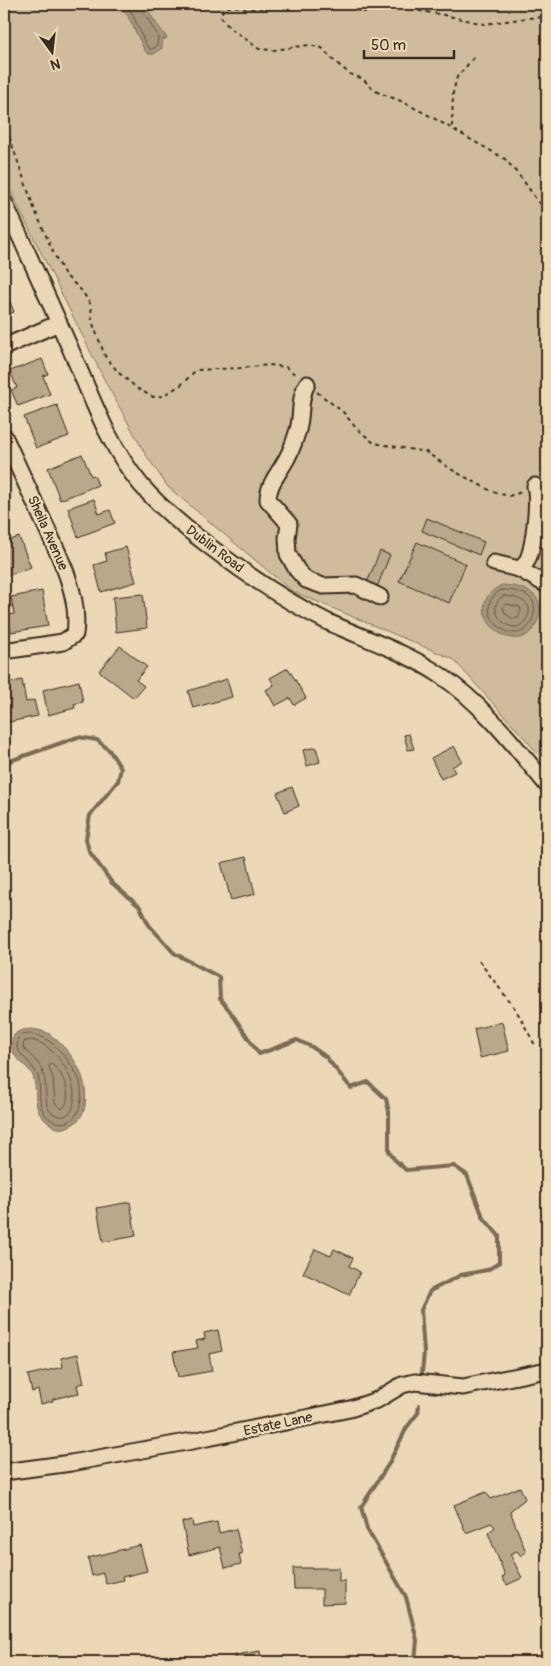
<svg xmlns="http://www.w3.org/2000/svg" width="551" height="1666" viewBox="0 0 551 1666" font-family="Pangolin,sans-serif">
	<rect width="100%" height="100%" fill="#ecd8b6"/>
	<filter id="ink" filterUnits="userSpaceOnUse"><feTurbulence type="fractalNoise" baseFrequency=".02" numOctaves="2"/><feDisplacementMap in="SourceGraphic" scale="10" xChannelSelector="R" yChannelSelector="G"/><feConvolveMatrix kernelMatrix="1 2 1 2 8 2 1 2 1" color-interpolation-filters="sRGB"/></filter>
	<g filter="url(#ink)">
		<!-- green -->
		<polygon fill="#d0bc9d" stroke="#86735e" points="4,4 547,4 547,765 529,743 453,659 292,591 168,487 146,455 106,383 4,178"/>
		<!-- water -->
		<g fill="#a7947a" stroke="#7c6a55">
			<polygon points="117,4 144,4 156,23 167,38 162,40 162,48 154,54 149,54 145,51 128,16"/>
			<path d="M502,585C527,586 551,597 535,626C514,663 455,607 502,585Z"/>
			<path d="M31,1029C38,1030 47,1031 52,1036C73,1053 89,1078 85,1105C84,1115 77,1124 67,1127C61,1130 55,1128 50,1124C30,1111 39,1095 33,1076C27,1063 10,1060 12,1042C13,1031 21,1030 31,1029Z"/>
		</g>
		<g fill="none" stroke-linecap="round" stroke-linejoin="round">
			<!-- shore -->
			<g stroke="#665443" stroke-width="1">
				<polyline points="124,4 132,13 145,43 150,49 152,49 157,46 158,36 141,8 140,4"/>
				<path d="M502,590C517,590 538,594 534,613C533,619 531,624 528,627C507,649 469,605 502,590Z"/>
				<path d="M504,596C519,597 539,604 524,622C511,639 481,607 504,596Z"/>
				<polygon points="506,604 520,607 521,611 518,618 512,619 505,613 503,607"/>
				<path d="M31,1034C45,1036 53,1043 62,1053C68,1061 75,1070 79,1079C82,1087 82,1100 79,1109C74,1126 53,1127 44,1113C36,1101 43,1084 36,1072C31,1063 22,1057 17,1048L18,1038L21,1035Z"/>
				<path d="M31,1040C54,1043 77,1078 74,1101C73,1106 73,1111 68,1114C60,1120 49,1113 47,1105C45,1093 47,1082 42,1070C39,1061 28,1055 23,1047L24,1042Z"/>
				<path d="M51,1064C63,1071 75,1098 62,1109L55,1103L53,1079L49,1067Z"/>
			</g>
			<!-- stream -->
			<g stroke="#7c6a55" stroke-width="4">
				<polyline points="4,763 78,737 97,740 109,750 121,768 118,781 90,815 86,839 89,851 112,883 140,907 149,925 174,953 219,977 220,999 230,1011 259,1054 297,1040 312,1047 326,1057 351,1088 368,1082 386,1099 389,1112 389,1151 394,1159 406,1170 454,1166 467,1175 483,1217 499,1236 499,1263 487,1270 461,1275 430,1291 421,1310 424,1353 422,1373"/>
				<polyline points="415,1662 417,1640 406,1597 367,1529 361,1507 388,1465 407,1427 418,1413 419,1405"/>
			</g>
		</g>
		<!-- building -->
		<g fill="#bba78c" stroke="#3b2a1e">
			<polygon points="4,287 14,312 4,316"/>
			<polygon points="42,359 48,374 43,376 50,394 18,406 11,390 17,388 10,371"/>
			<polygon points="57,405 69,436 36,448 24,417"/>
			<polygon points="82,454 91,476 94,475 98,485 60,500 48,468"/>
			<polygon points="94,499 99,514 110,510 115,523 78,537 68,508"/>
			<polygon points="427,518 484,542 479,555 422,531"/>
			<polygon points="19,537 31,567 4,577 4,542"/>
			<polygon points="417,542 466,564 449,603 399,581"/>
			<polygon points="126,547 136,582 101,592 94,565 107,561 105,553"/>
			<polygon points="380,551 390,555 375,592 365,588"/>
			<polygon points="42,591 48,626 11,632 8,615 14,614 11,597"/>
			<polygon points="143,594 147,628 116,632 113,597"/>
			<polygon points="120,646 147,667 136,680 144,686 134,698 99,671"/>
			<polygon points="288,668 306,698 294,705 290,698 275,706 266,690 274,685 270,678"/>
			<polygon points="227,679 232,697 193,708 188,691"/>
			<polygon points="22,680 26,702 34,700 38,716 4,723 4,690 10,689 9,683"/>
			<polygon points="79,681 83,702 74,704 75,708 48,715 43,690"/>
			<polygon points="409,734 414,749 408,750 404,735"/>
			<polygon points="454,746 462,761 452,767 455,772 441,779 431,758"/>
			<polygon points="316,747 320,762 307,766 303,750"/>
			<polygon points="292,787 299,806 285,812 277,793"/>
			<polygon points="246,857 255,894 231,900 221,863"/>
			<polygon points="502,1022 509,1051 480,1058 474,1029"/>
			<polygon points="130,1202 136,1236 103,1242 97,1208"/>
			<polygon points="315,1249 331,1256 334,1249 353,1258 349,1266 360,1272 349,1295 303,1273"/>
			<polygon points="547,1271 547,1294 543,1272"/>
			<polygon points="218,1330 222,1351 209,1354 212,1371 178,1377 173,1352 198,1348 196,1341 205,1339 204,1333"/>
			<polygon points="78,1354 84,1383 77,1385 79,1393 53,1399 53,1401 41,1404 38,1390 32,1392 28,1375 63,1367 61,1358"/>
			<polygon points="520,1487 525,1499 510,1511 526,1552 521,1556 517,1551 510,1554 522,1578 507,1585 502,1578 505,1575 488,1533 495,1527 491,1523 466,1533 454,1505 486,1492 491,1499"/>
			<polygon points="192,1520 193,1527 217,1522 219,1533 236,1529 242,1554 239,1554 241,1564 225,1568 220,1547 189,1555 182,1522"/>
			<polygon points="140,1545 147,1571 122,1577 123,1580 106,1584 103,1573 92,1576 88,1558"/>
			<polygon points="293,1568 339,1568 339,1581 345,1581 345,1603 322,1604 322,1589 294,1589"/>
			<polygon points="260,1651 262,1662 236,1662 235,1655"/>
		</g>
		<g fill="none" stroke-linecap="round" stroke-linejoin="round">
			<defs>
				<g id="minor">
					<path d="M4,202C28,253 51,305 74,357C93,401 110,448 141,485C161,508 185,528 209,546C247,575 285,601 328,622C365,639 406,652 440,675C483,704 514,745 547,785"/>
					<polyline points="4,347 59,323"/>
					<path d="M307,384C298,399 303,417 297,433C294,443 289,456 283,465C276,477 268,486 268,500L289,524L287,538L288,554L297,570L306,580L323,586L356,585L380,597"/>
					<path d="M4,436C16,462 28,488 40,514C56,549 81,593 75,634L63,642L4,651"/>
					<path d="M494,563L519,569C521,568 523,566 525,564C534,553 539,500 535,486"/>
					<polyline points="519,569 547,585"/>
					<polyline points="4,1472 71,1463 192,1441 350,1409 377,1400 402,1385 415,1382 463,1387 547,1370"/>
				</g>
			</defs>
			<!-- minor casing -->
			<use href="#minor" stroke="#3b2a1e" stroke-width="19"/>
			<!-- path -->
			<g stroke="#3b2a1e" stroke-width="2" stroke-dasharray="4 4" stroke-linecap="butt">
				<path d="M278,4C270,7 261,9 252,9C240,8 236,4 223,9L221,17L229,27L259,49L274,50L309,45L322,48L333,60L350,74L363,79L375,91L401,101L428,115L505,159L523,180L538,202L547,208"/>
				<polyline points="332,4 363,12 402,8 444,15 484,24 528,18 547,17"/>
				<polyline points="4,122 34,208 54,254 65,275 82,291 91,305 92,321 105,356 119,373 138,389 153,397 162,396 181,385 196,370 241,368 269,365 286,367 296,375"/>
				<polyline points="452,127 453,93 457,77 476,55"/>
				<polyline points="317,392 343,412 356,428 374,443 426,452 454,471 493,492 509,496 522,492"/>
				<polyline points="479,961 516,1010 535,1045"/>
			</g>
			<!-- minor -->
			<use href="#minor" stroke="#ecd8b6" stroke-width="15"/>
		</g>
	</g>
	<g text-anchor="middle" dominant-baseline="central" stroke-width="5" stroke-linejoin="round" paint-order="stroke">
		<!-- street labels -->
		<g font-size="14" fill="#3b2a1e" stroke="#ecd8b6">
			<text transform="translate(48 533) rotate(66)">Sheila Avenue</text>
			<text transform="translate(215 549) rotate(37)">Dublin Road</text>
			<text transform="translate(278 1424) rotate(-12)">Estate Lane</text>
		</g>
	</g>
	<!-- margin -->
	<rect width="551" height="1666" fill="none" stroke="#ecd8b6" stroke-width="20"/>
	<rect x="10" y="10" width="531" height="1646" fill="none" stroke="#3b2a1e" stroke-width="2" filter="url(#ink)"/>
	<!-- north arrow -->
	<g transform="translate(52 52) rotate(165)" stroke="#ecd8b6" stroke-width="4" paint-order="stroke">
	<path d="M0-4L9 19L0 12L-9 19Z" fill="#3b2a1e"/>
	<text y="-8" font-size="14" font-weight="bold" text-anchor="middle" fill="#3b2a1e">N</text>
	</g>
	<!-- scale -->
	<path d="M364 50v8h90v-8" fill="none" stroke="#3b2a1e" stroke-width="2.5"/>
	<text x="371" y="50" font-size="15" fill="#3b2a1e" stroke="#ecd8b6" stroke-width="4" paint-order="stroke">50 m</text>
</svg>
